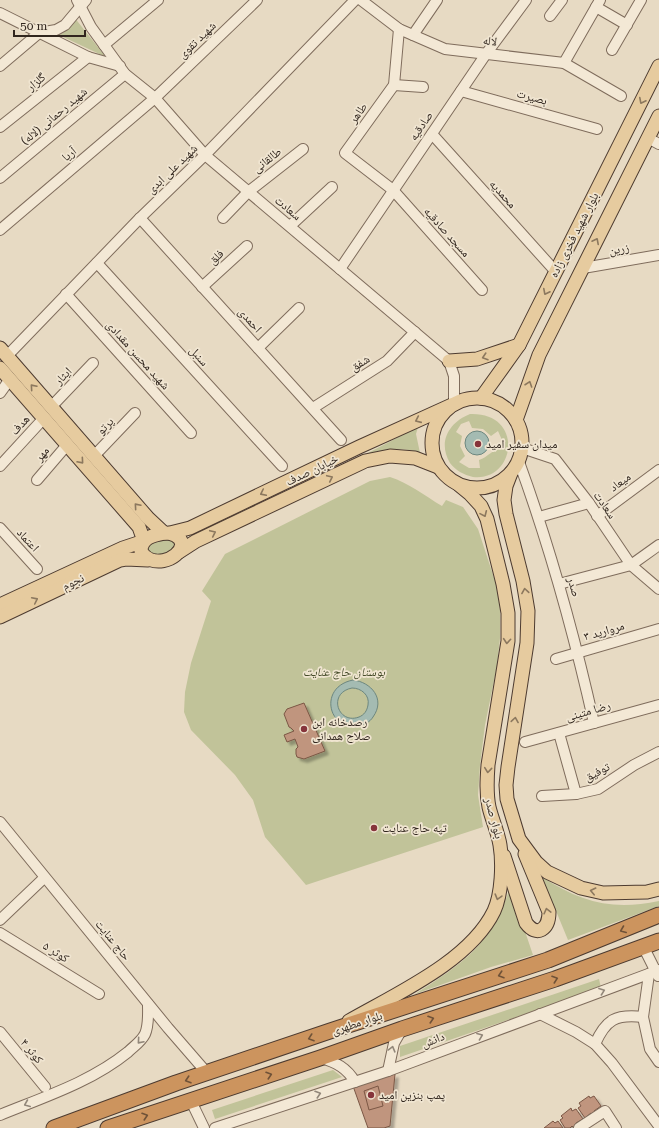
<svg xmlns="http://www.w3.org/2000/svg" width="659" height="1128" viewBox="0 0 659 1128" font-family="'Roboto Serif','Noto Naskh Arabic',serif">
	<defs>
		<filter id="shadow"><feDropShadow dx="3.5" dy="3.5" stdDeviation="1" flood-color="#0004"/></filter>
	</defs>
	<rect width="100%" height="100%" fill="#e7dac3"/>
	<!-- green -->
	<g fill="#c1c399" fill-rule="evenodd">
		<path d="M74,17L101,51L110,59L59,35C67,32 70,25 74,17Z"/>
		<path d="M470,414C525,412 516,482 473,477C464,475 455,470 450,463C437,441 450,422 470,414ZM469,421L472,428L483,429L491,436L498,431L502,440V447C492,450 488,457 479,460L480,468H469L459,462L465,456L460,446L462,436L456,432L461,424Z"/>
		<path d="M418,427L416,434L420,453C402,446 384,450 366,454Z"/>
		<path d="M390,477C409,483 425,496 442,506L446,500L463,507L478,529L497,587L500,610V638L497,666L485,725L480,765L478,795L483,827L306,885L265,837L253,800L235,775L191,730L184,712L185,692L191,663L211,601L202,591L225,554L370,481Z"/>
		<polygon points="166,538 176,540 175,550 158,556 147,551 147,543"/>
		<path d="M542,877C581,902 612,911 659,901V906L568,940Z"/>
		<path d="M510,887L533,955L491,967L415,994C462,964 493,944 510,887Z"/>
		<polygon points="599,979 601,988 400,1057 400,1046"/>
		<polygon points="333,1070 342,1077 215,1119 212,1110"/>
	</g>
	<!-- water -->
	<g fill="#a4bbb2" stroke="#6d877f" fill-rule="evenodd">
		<circle cx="477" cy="443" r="12"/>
		<path d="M353,680C371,682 386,699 373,717C370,722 364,725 358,726C328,731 318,687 353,680ZM352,688C361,688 370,695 368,705C367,711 364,715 359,717C338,725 327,693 352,688Z"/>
	</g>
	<!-- building -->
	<g fill="#c0957e" stroke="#7b5745" filter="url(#shadow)">
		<polygon points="304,703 325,751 304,759 297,757 296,754 296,749 298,747 295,739 287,742 284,735 294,731 291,728 289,727 284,714 287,709"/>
		<polygon points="395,1074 390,1126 384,1128 368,1128 353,1086"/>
		<polygon points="378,1086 383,1106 369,1110 364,1091"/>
		<polygon points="589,1096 590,1098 594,1096 601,1106 594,1111 596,1114 593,1116 591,1113 585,1118 578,1108 581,1106 579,1103"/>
		<polygon points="571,1108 572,1111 576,1109 583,1119 576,1123 578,1127 574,1128 572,1126 570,1128 565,1128 560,1120 563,1118 561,1116"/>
		<polygon points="553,1121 555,1123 558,1121 563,1128 544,1128"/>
	</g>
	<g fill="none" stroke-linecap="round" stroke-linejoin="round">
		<defs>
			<g id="minor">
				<polyline points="77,0 91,27 125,74 155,98 205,155 449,361 454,376 454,404"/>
				<polyline points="361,0 399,29 445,49 564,63 621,96"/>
				<polyline points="596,7 627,25"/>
				<polyline points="0,13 88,57 120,66"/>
				<polyline points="550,16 562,0"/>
				<polyline points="399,29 394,85 345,153 393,190 482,290"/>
				<polyline points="413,35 437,0"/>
				<polyline points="104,45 158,0"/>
				<polyline points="612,50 641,0"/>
				<polyline points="564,63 600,0"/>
				<polyline points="0,66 39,33 56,30 65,25 86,0"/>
				<polyline points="394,85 423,87"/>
				<polyline points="461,91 597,129"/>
				<polyline points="0,127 88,57"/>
				<polyline points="432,134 556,272"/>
				<polyline points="648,138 659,144"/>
				<polyline points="0,178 125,74"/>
				<polyline points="140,218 341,440"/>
				<polyline points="223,218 248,192 303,149"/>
				<polyline points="290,226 332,187"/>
				<polyline points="0,230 155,98 257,0"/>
				<polyline points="97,263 282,466"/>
				<polyline points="583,268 659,255"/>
				<polyline points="340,269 486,54 526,0"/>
				<polyline points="202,287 247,246"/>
				<polyline points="66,294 191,433"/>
				<polyline points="258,348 299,308"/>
				<polyline points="7,356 140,218 205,155 355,0"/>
				<polyline points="0,393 10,379"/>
				<polyline points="51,407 93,363"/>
				<polyline points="313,408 387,361 415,332"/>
				<polyline points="522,448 555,459 589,503 631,565 659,589"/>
				<polyline points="94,456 135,413"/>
				<path d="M519,462C550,547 574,634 594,723"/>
				<polyline points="0,466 44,418"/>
				<polyline points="37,480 67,445"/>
				<polyline points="597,516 659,470"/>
				<polyline points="539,517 589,503"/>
				<polyline points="0,528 37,569"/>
				<polyline points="559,584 631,565 659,545"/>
				<polyline points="556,659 659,629"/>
				<polyline points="559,733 576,794"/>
				<polyline points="525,742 659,705"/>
				<polyline points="542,796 576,794 598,789 634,765 659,752"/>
				<polyline points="0,822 168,1028 207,1073"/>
				<polyline points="0,920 44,878"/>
				<polyline points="0,933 99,994"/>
				<polyline points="644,948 658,976"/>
				<polyline points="649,974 643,1017 650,1049 659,1062"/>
				<polyline points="540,1014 576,1032 595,1044 612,1063 659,1126"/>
				<polyline points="0,1032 45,1087"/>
				<path d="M595,1044C606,1019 616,1014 643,1017"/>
				<path d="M320,1058C336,1062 347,1068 355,1082"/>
				<polyline points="388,1071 394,1043 402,1029"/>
				<polyline points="191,1101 204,1128"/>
				<path d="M0,1115C44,1097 91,1082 128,1052C134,1046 141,1042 145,1034C149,1025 148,1014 148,1004"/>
				<polyline points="215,1128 388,1071 659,970"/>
				<polyline points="579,1128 605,1111 616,1128"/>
			</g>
			<g id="major">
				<polyline points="0,348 148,518 164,533"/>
				<polyline points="449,361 477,359 519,345"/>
				<polyline points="0,368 139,527 144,541 123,548 0,605"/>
				<circle cx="477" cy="443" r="45"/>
				<polyline points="481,398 519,345 659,66"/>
				<polyline points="516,420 539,355 659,116"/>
				<polyline points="511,473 506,486 504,500 506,514 523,581 528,611 527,643 508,767 506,785 507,799 519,839 536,862 547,872 581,888 603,893 647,892 659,889"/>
				<path d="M164,533C172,533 180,535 182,544C179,562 149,568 141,551C141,538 153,535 164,533Z"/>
				<polyline points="170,533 190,528 359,447 454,404"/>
				<polyline points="179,552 196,541 365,461 390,456 415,458 438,467"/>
				<polyline points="0,617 120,560 126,559 148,560"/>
				<path d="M504,856L526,923C537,938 549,929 549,912L525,854"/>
				<path d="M349,1021C396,994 470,961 494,911C502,894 503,863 500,845C498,832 492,820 489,807C486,793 487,779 488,765L508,641V613L503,584L487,519L481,506L470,494L459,485"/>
			</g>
			<g id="highway">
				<polyline points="54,1128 176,1083 330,1031 548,960 659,915"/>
				<polyline points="108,1128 320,1058 402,1029 555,979 659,941"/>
			</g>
		</defs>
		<!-- minor casing -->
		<use href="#minor" stroke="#7f6c5c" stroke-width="12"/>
		<!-- major casing -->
		<use href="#major" stroke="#4d3b30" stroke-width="15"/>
		<!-- highway casing -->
		<use href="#highway" stroke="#4d3b30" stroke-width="17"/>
		<!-- minor -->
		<use href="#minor" stroke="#f3e8d5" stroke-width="10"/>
		<!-- major -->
		<use href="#major" stroke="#e6cb9f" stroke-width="13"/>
		<!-- highway -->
		<use href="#highway" stroke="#cc945e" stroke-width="15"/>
	</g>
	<!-- one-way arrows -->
	<defs><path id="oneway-chevron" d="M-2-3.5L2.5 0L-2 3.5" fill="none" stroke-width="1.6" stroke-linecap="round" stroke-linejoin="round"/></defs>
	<g stroke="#8c785e">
		<use href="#oneway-chevron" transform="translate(642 101) rotate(117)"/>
		<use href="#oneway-chevron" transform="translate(596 241) rotate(-63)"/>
		<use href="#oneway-chevron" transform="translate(546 292) rotate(117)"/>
		<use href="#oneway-chevron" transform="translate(485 357) rotate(162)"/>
		<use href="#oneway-chevron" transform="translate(529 384) rotate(-71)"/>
		<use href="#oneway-chevron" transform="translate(33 387) rotate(-131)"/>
		<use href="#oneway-chevron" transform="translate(418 420) rotate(156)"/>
		<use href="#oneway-chevron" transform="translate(81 461) rotate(49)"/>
		<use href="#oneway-chevron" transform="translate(330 478) rotate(-25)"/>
		<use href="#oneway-chevron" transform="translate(263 493) rotate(154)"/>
		<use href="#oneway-chevron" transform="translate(137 506) rotate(-131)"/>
		<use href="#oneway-chevron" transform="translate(484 514) rotate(66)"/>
		<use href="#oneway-chevron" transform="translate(213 533) rotate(-25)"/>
		<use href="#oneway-chevron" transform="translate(525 591) rotate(-99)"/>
		<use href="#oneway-chevron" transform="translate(35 600) rotate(-26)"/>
		<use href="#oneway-chevron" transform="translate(507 641) rotate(95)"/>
		<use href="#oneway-chevron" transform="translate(515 720) rotate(-81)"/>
		<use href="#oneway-chevron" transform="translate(488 770) rotate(96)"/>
		<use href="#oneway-chevron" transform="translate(593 891) rotate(-167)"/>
		<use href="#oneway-chevron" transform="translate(498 897) rotate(106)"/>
		<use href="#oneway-chevron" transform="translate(547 911) rotate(-104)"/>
	</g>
	<g stroke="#6f5238">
		<use href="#oneway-chevron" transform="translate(623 930) rotate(158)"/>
		<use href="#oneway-chevron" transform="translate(501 975) rotate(162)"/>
		<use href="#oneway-chevron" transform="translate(555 979) rotate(-19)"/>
		<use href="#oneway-chevron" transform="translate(431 1019) rotate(-18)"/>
		<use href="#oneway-chevron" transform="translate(311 1038) rotate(161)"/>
		<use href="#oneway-chevron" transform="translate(269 1075) rotate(-18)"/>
		<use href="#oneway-chevron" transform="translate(188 1080) rotate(162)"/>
		<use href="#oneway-chevron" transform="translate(145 1116) rotate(-18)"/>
	</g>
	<g stroke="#92877a">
		<use href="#oneway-chevron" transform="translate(602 991) rotate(-20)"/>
		<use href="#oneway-chevron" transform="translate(480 1036) rotate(-21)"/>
		<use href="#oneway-chevron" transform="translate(140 1041) rotate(131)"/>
		<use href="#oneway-chevron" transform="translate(392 1049) rotate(-75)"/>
		<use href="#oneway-chevron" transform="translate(318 1094) rotate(-18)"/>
		<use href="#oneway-chevron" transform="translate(27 1104) rotate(157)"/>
	</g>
	<!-- markers -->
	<g fill="#86343b" stroke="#f0e5d1" stroke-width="1.5">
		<circle cx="478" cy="444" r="4"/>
		<circle cx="304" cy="729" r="4"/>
		<circle cx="374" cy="828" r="4"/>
		<circle cx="371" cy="1095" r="4"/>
	</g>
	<g text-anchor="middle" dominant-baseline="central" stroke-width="3.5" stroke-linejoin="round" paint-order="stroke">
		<!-- street labels -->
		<g font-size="12" fill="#31261e" stroke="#f0e5d1">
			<text transform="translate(197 40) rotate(-44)">شهید تقوی</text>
			<text transform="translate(490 41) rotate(7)">لاله</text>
			<text transform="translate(36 82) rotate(-39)">گلزار</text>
			<text transform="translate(532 97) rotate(15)">بصیرت</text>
			<text transform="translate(358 113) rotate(-54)">طاهر</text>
			<text transform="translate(54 116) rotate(-40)">شهید رحمانی (لاله)</text>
			<text transform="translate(421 126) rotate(-56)">صادقیه</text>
			<text transform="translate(69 154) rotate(-40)">آریا</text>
			<text transform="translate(267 160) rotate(-38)">طالقانی</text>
			<text transform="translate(172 169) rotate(-44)">شهید علی ابدی</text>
			<text transform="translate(503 194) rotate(48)">محمدیه</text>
			<text transform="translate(288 208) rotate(40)">سعادت</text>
			<text transform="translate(447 232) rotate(48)">مسجد صادقیه</text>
			<text transform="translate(574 235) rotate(-63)">بلوار شهید فخری زاده</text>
			<text transform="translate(619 249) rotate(-10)">زرین</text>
			<text transform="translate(216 257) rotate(-43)">فلق</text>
			<text transform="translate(250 320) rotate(48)">احمدی</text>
			<text transform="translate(138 355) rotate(48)">شهید محسن مقدادی</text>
			<text transform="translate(199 356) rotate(48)">سنبل</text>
			<text transform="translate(360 363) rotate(-32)">شفق</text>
			<text transform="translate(63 376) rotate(-46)">ایثار</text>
			<text transform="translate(20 425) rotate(-48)">هدف</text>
			<text transform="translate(105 426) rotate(-46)">پرتو</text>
			<text transform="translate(42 454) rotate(-50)">مهر</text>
			<text transform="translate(312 470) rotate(-26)">خیابان صدف</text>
			<text transform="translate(620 482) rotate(-37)">میعاد</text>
			<text transform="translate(605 505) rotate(55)">سعادت</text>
			<text transform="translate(28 540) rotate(48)">اعتماد</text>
			<text transform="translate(73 582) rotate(-26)">نجوم</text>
			<text transform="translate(574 587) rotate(74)">صدر</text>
			<text transform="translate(604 631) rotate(-16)">مروارید ۳</text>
			<text transform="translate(588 711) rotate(-16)">رضا متینی</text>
			<text transform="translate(597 772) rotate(-28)">توفیق</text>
			<text transform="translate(494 818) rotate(75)">بلوار صدر</text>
			<text transform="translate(113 940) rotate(51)">حاج عنایت</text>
			<text transform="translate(56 952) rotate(32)">کوثر ۵</text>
			<text transform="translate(357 1023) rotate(-18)">بلوار مطهری</text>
			<text transform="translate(433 1040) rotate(-21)">دانش</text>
			<text transform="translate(32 1051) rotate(51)">کوثر ۴</text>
		</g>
		<!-- poi labels -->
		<g font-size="12" fill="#31261e" stroke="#f0e5d1" text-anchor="start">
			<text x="486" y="444">میدان سفیر امید</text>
			<text x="312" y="722">رصدخانه ابن<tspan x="312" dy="14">صلاح همدانی</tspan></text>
			<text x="382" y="828">تپه حاج عنایت</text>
			<text x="379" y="1095">پمپ بنزین امید</text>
		</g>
		<!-- park labels -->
		<g font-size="12" font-style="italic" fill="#444a28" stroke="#f0e5d1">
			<text x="344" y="672">بوستان حاج عنایت</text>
		</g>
	</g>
	<!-- scale -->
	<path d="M14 30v6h71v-6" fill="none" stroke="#31261e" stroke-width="2"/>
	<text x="20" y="30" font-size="12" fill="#31261e" stroke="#f0e5d1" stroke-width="3" paint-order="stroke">50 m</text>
</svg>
